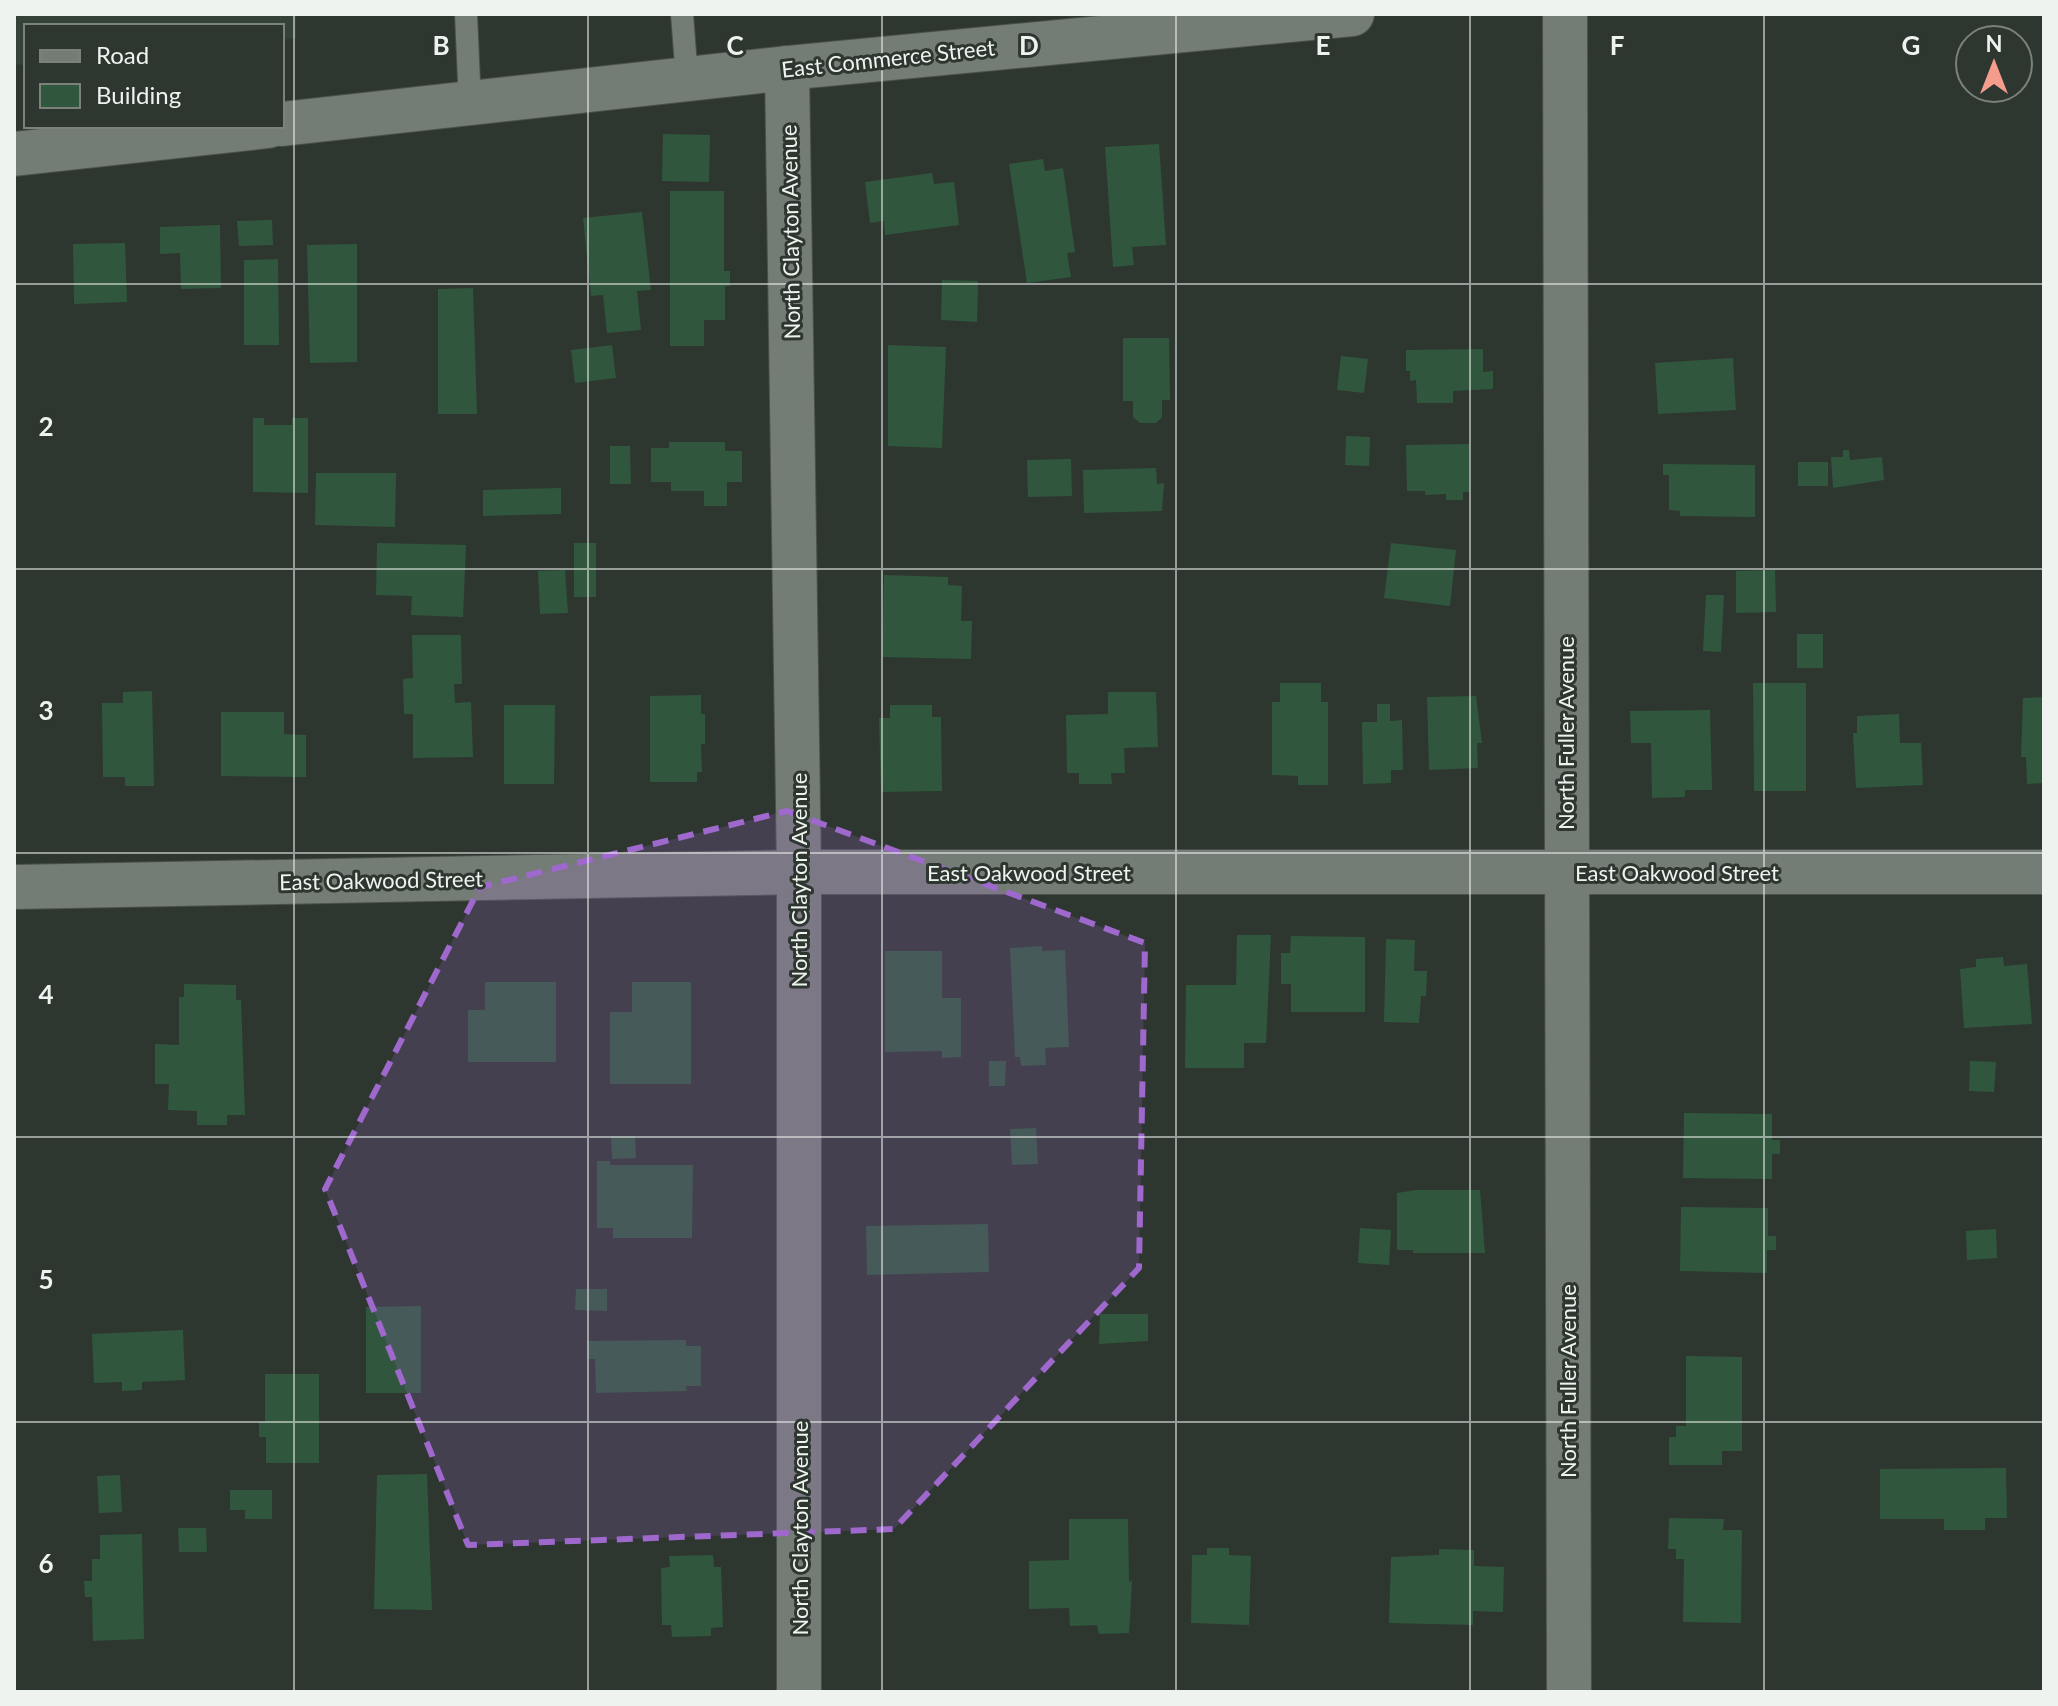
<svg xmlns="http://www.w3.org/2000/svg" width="2058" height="1706" viewBox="0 0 2058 1706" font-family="Lato,sans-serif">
	<rect width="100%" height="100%" fill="#2e3630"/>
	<!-- built -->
	<polygon fill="#344238" points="14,14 296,14 296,38 282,40 282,26 26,26 26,64 14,65"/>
	<!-- building -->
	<g fill="#30573d">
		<polygon points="663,134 710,135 709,182 662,181"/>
		<polygon points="1159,144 1166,245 1132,247 1134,265 1113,267 1105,147"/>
		<polygon points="1043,159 1045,171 1063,168 1075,252 1067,253 1071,277 1027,283 1009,164"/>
		<polygon points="932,173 934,184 954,182 959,225 885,235 884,221 870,223 865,182"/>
		<polygon points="670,191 724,191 724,271 730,271 730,286 725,286 725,320 704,320 704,346 670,346"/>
		<polygon points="642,212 651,290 637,291 641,330 607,333 603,295 591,296 583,218"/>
		<polygon points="272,220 273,245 239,246 237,221"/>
		<polygon points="220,225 221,288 181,289 180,253 160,254 160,227"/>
		<polygon points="125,243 127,302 74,304 73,244"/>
		<polygon points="357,244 357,362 310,363 307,245"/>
		<polygon points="278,259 279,345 244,345 244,260"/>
		<polygon points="942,280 978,281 977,322 941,320"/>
		<polygon points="473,288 477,414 438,414 438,289"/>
		<polygon points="1123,338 1169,338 1170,400 1162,400 1162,417 1156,423 1140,423 1133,417 1133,401 1123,401"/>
		<polygon points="612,345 616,378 575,383 571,350"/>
		<polygon points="888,345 946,347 942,448 888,446"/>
		<polygon points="1483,349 1483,372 1493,371 1493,389 1453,391 1453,403 1417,403 1416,380 1410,381 1410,371 1406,371 1406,350"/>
		<polygon points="1341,356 1368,359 1364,393 1337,390"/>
		<polygon points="1733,358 1736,410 1658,414 1655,363"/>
		<polygon points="253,418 264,418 264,425 292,425 292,418 308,418 308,493 253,492"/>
		<polygon points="1346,436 1370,437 1369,466 1345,465"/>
		<polygon points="669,442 725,442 725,451 742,451 742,482 727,482 727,506 704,506 704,491 671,491 671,482 651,482 651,448 669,448"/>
		<polygon points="1469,444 1469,492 1463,492 1463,500 1446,500 1446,494 1425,495 1425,491 1407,491 1406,445"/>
		<polygon points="610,446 630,446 631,484 610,484"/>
		<polygon points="1843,450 1849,450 1850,460 1882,457 1884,480 1833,488 1831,457 1843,457"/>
		<polygon points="1071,459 1072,496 1028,497 1027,460"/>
		<rect x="1798" y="462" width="30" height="24"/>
		<polygon points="1663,464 1755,465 1755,517 1680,516 1680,511 1669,510 1669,475 1663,475"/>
		<polygon points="1156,468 1157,484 1164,483 1162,511 1084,513 1083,470"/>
		<polygon points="316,473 396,473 395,527 315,525"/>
		<polygon points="561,488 561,514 483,516 483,490"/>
		<polygon points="377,543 466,545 463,617 411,615 412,596 376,595"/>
		<rect x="574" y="543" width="22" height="54"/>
		<polygon points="1391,543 1456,550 1450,606 1384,598"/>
		<polygon points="565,570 568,613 540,614 538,571"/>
		<polygon points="1775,570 1776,612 1736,613 1736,571"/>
		<polygon points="884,575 948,577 948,585 962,586 961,621 972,621 971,659 882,657"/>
		<polygon points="1706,595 1724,595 1721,652 1703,651"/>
		<rect x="1797" y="634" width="26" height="34"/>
		<polygon points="412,635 461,635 462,684 454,684 455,703 471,702 473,757 413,758 413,714 404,714 403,679 413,678"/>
		<polygon points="1280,683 1321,683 1321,702 1328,702 1328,785 1298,785 1298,776 1272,775 1272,702 1280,702"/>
		<polygon points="1753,683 1806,683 1806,791 1754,791"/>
		<polygon points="152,691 154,786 125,786 125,777 103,777 102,703 123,703 123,692"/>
		<polygon points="1108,692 1156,692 1158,747 1124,748 1125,773 1111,773 1112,784 1079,784 1079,773 1067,773 1066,715 1108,714"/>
		<polygon points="701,695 701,714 705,714 705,744 701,744 702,772 697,772 697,782 650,782 650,696"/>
		<polygon points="1476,696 1482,743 1477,743 1478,768 1429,770 1427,697"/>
		<polygon points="2044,697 2044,783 2027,784 2026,757 2021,757 2023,698"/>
		<polygon points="1377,704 1390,704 1390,721 1402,720 1403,770 1391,770 1391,783 1363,784 1362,722 1377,722"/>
		<polygon points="504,705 555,705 554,784 504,784"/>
		<polygon points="890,705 932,705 932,717 941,717 942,791 881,792 879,718 890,718"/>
		<polygon points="1710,710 1712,790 1685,790 1685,797 1652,798 1651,743 1631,743 1630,711"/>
		<polygon points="221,712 284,712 284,734 306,735 306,777 221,776"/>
		<polygon points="1899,714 1900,743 1921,743 1923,785 1856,788 1853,733 1857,733 1857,716"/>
		<polygon points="1237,935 1271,935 1266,1043 1244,1043 1244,1068 1185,1068 1186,985 1236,985"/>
		<polygon points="1291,936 1365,937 1365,1012 1291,1012 1291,984 1281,984 1281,953 1290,953"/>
		<polygon points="1386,939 1415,940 1414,971 1427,971 1426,996 1421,996 1419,1023 1384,1022"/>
		<polygon points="1042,946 1042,951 1065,950 1069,1047 1045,1048 1046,1065 1021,1066 1020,1057 1015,1057 1010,948"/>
		<polygon points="885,951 942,951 942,998 961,998 961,1057 942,1058 942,1051 885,1052"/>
		<polygon points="2003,957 2004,966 2027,964 2032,1024 1964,1028 1960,969 1976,967 1976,959"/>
		<polygon points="485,982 556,982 556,1062 468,1062 468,1010 485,1010"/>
		<polygon points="632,982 691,982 691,1084 610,1084 610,1012 632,1012"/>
		<polygon points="184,984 236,985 236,1000 241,1000 245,1115 227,1115 227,1125 197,1125 197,1111 168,1110 169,1084 155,1084 155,1044 179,1045 179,997 184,997"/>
		<polygon points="989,1061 1006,1061 1005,1086 989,1086"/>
		<polygon points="1970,1061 1996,1062 1994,1092 1969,1091"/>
		<polygon points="1684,1113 1772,1114 1772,1140 1780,1140 1780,1154 1772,1154 1772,1179 1683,1178"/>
		<polygon points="1036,1128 1038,1164 1012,1165 1010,1129"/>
		<polygon points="611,1136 635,1136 636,1158 612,1159"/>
		<polygon points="597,1161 610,1161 610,1165 693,1165 692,1238 613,1238 613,1228 597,1228"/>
		<polygon points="1416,1190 1480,1190 1485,1253 1413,1253 1413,1250 1397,1250 1397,1193"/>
		<polygon points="1681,1207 1768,1208 1768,1236 1776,1236 1776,1250 1767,1250 1767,1273 1680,1271"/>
		<polygon points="988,1224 989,1272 867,1275 866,1226"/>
		<polygon points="1360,1228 1391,1230 1389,1265 1358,1263"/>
		<polygon points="1996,1229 1997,1258 1967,1260 1966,1231"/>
		<polygon points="576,1289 607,1289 607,1311 575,1310"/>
		<polygon points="421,1306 421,1393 366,1393 366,1307"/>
		<polygon points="1100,1314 1148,1314 1148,1341 1099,1344"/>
		<polygon points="183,1330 185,1380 142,1382 142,1390 122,1391 122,1382 94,1383 92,1334"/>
		<polygon points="686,1340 686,1346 701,1346 701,1386 686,1386 687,1391 596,1393 595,1359 587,1359 587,1341"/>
		<polygon points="1686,1356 1742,1357 1742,1451 1722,1451 1722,1465 1669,1465 1669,1437 1676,1437 1676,1426 1686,1426"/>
		<polygon points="265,1374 319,1374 319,1463 266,1463 266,1437 259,1437 259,1422 265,1422"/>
		<polygon points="2006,1468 2007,1518 1985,1518 1985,1530 1944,1530 1944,1519 1880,1519 1880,1469"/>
		<polygon points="427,1474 432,1610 374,1609 377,1475"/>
		<polygon points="120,1475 122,1512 99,1513 97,1476"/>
		<polygon points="230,1490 272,1490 272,1519 245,1519 245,1510 230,1510"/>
		<polygon points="1669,1518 1724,1519 1723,1530 1742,1530 1741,1623 1683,1622 1684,1559 1676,1559 1676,1549 1668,1549"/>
		<polygon points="1069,1519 1128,1519 1129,1582 1132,1581 1129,1633 1099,1634 1097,1625 1070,1626 1069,1608 1029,1609 1029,1561 1069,1560"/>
		<polygon points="178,1528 206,1528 207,1552 179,1552"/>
		<polygon points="142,1534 144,1639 93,1641 92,1597 85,1597 84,1581 92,1581 92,1559 100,1559 100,1535"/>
		<polygon points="1207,1548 1229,1548 1229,1555 1251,1556 1249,1625 1191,1623 1192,1555 1207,1555"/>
		<polygon points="1439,1549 1474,1550 1474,1566 1504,1567 1503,1612 1473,1611 1473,1625 1389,1623 1391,1557 1439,1555"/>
		<polygon points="713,1555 714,1567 721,1567 723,1627 711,1628 711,1636 672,1637 671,1625 662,1625 661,1568 670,1567 669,1556"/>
	</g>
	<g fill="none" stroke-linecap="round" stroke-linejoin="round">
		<defs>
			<g id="service">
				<polyline points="466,14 470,104"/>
				<polyline points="682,14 687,79"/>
			</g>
			<g id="minor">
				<polyline points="1565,14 1569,1692"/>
				<polyline points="787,68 799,872 799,1692"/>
				<polyline points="14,887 799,872 2044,872"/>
			</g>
			<g id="tertiary">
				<polyline points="282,124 787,68 1352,14"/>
				<polyline points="14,154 268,126"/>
			</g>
		</defs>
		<!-- service casing -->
		<use href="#service" stroke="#4a514c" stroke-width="24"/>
		<!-- minor casing -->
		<use href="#minor" stroke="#4a514c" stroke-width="46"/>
		<!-- tertiary casing -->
		<use href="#tertiary" stroke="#4a514c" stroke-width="46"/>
		<!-- service -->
		<use href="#service" stroke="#737c75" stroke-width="22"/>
		<!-- minor -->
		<use href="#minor" stroke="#737c75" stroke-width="44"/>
		<!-- tertiary -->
		<use href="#tertiary" stroke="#737c75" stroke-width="44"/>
	</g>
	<!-- marked area -->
	<path fill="#9e68cd" fill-opacity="0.2" stroke="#9e68cd" stroke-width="6" stroke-dasharray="16 10" stroke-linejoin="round" d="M787,811L1145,943L1139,1268L894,1529L468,1545L325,1189L480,887Z"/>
	<!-- grid -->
	<path fill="none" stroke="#eef3ef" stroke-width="2" stroke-opacity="0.55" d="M294,14V1692M588,14V1692M882,14V1692M1176,14V1692M1470,14V1692M1764,14V1692M14,284H2044M14,569H2044M14,853H2044M14,1137H2044M14,1422H2044"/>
	<g text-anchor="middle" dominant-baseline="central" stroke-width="6" stroke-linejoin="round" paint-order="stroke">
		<!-- street labels -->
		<g font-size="22" fill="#eef3ef" stroke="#2e3630">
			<text transform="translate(888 58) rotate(-6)">East Commerce Street</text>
			<text transform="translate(790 232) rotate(-91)">North Clayton Avenue</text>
			<text transform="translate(1565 733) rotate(-90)">North Fuller Avenue</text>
			<text x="1029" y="872">East Oakwood Street</text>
			<text x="1677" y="872">East Oakwood Street</text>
			<text transform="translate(381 880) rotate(-1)">East Oakwood Street</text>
			<text transform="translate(798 880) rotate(-90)">North Clayton Avenue</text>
			<text transform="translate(1567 1381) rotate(-90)">North Fuller Avenue</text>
			<text transform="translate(799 1528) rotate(-90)">North Clayton Avenue</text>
		</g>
	</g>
	<g font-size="26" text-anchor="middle" font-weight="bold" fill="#eef3ef" stroke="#2e3630" stroke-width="6" stroke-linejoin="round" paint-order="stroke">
		<text x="441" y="55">B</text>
		<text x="735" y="55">C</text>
		<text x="1029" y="55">D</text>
		<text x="1323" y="55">E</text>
		<text x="1617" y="55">F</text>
		<text x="1911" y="55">G</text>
		<text x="46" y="436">2</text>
		<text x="46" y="720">3</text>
		<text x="46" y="1004">4</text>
		<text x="46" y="1289">5</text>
		<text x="46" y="1573">6</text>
	</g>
	<!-- border -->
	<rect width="2058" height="1706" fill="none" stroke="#eef3ef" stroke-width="32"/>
	<!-- legend -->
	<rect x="24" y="24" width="260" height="104" fill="#2e3630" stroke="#7b827c" stroke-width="2"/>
	<rect x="40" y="50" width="40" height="12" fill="#737c75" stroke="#7b827c" stroke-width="2"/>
	<text x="96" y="64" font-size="24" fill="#eef3ef">Road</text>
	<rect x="40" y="84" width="40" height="24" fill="#30573d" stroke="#7b827c" stroke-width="2"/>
	<text x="96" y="104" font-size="24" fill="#eef3ef">Building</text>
	<!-- north arrow -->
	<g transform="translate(1994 64)"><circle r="38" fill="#2e3630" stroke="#7b827c" stroke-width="2"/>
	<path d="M0-6L14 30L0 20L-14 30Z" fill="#f49d8c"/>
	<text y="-12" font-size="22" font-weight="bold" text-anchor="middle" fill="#eef3ef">N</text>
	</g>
</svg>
